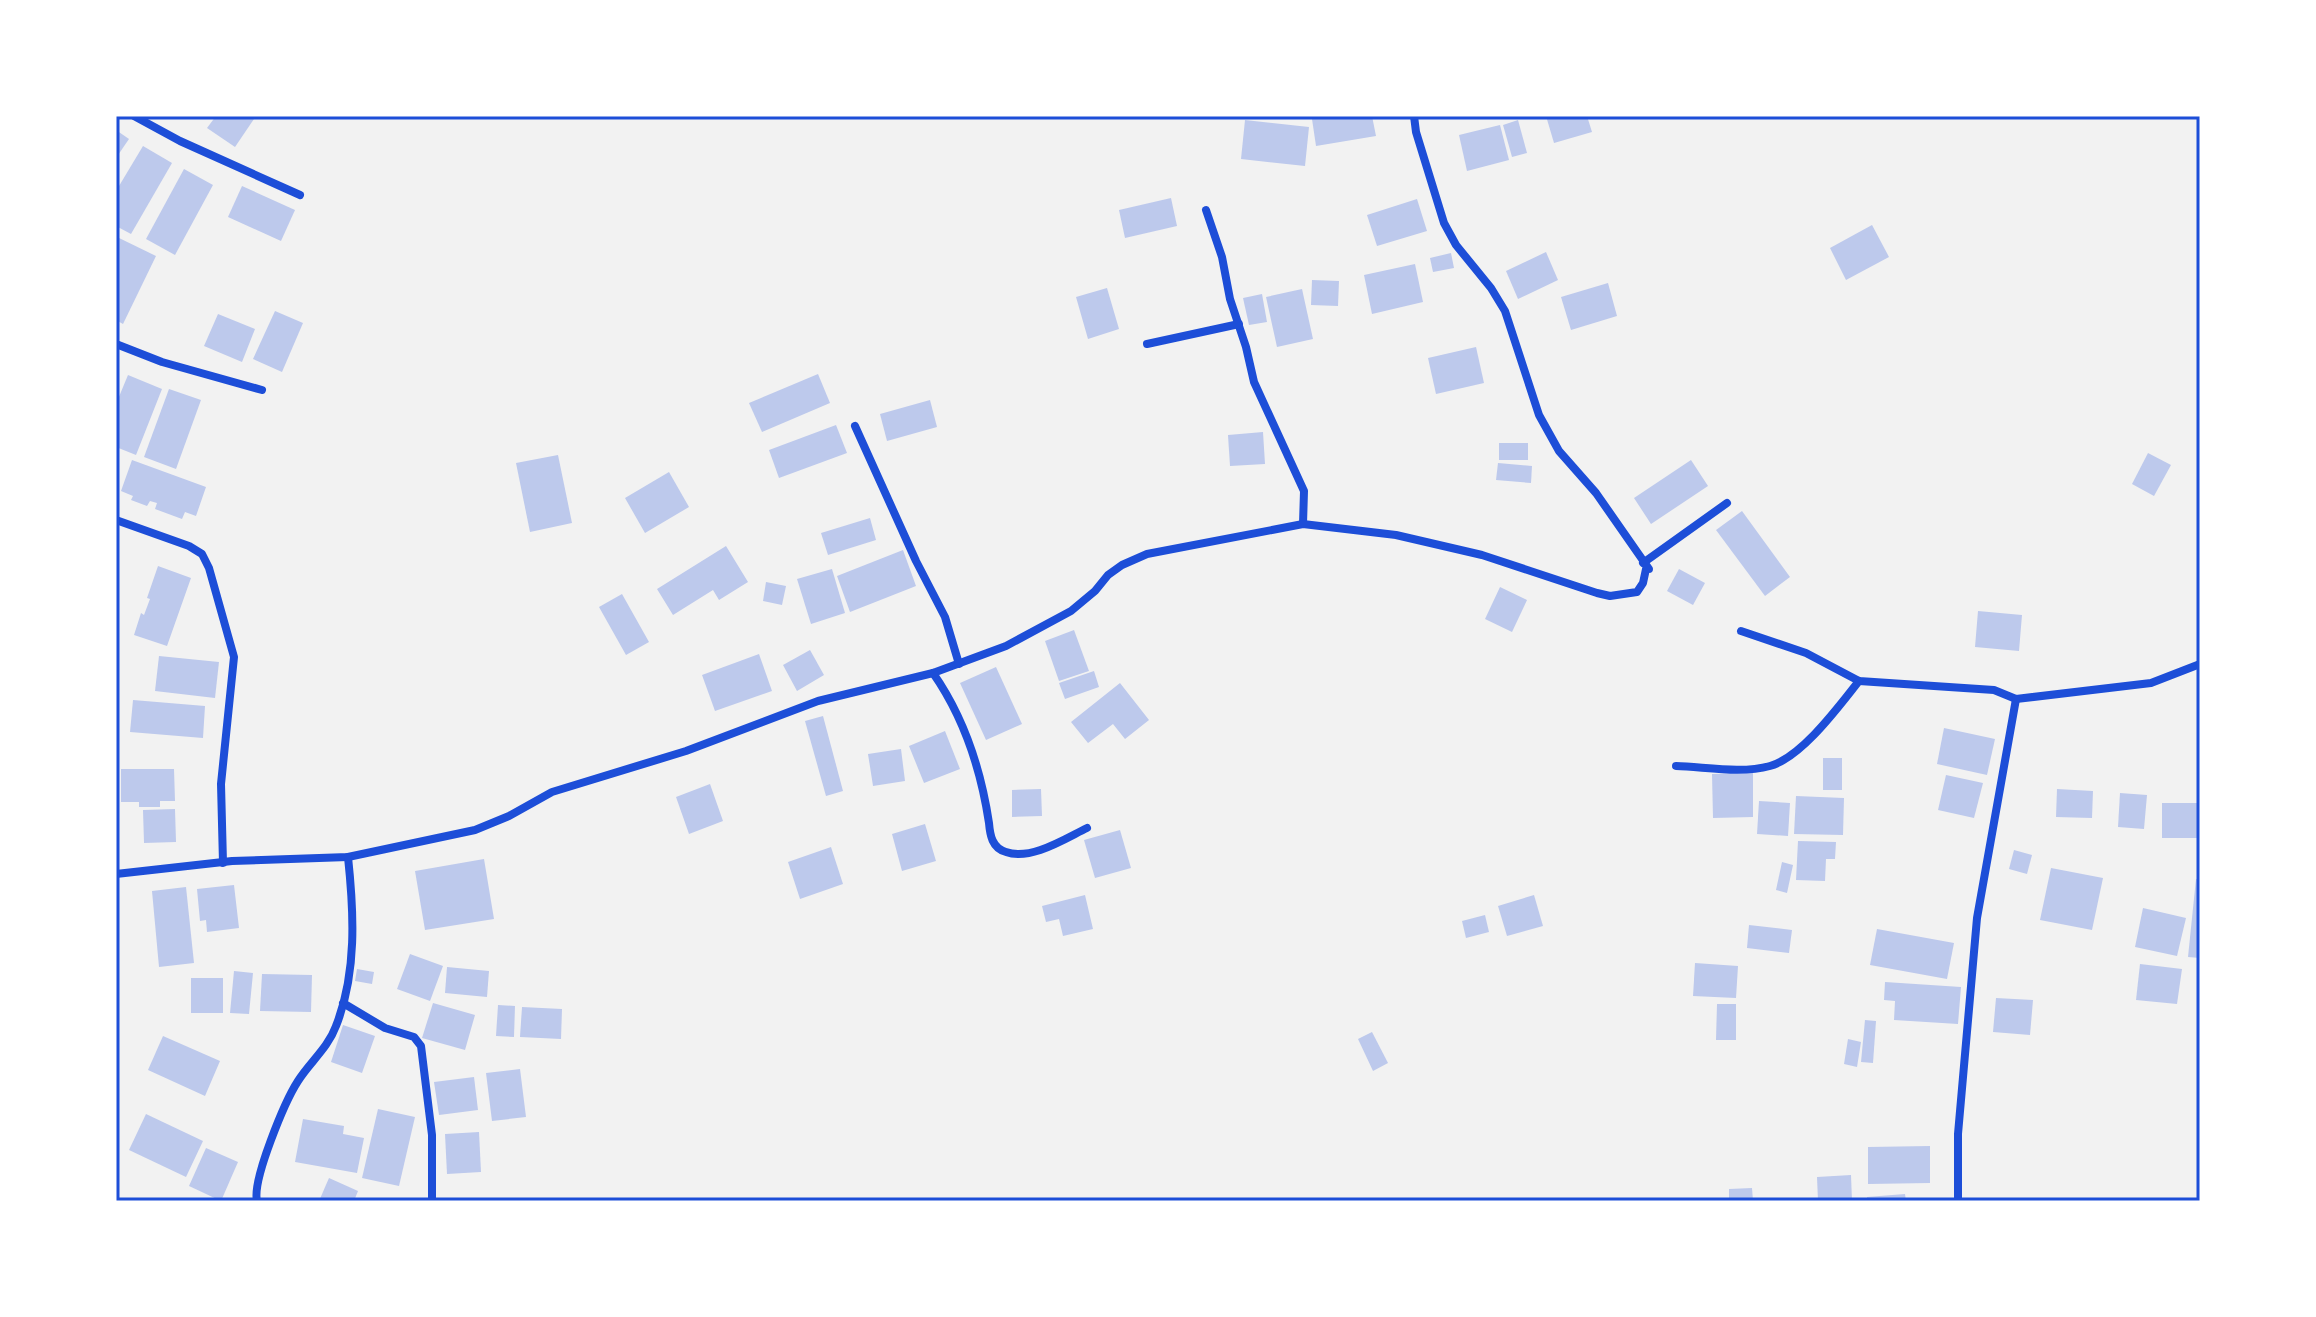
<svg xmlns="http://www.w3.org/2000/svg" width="2316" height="1317" viewBox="0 0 2316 1317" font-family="'Noto Sans',sans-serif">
	<rect width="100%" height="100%" fill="#f2f2f2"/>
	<!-- building -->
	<g fill="#bdc9ec">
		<polygon points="216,116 256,116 235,147 207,128"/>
		<polygon points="1328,116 1372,116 1376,136 1316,146 1312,119"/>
		<polygon points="1546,116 1587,116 1592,132 1554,143"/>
		<polygon points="1245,120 1309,127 1305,166 1241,159"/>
		<polygon points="1518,120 1527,153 1512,157 1503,125"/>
		<polygon points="1500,125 1509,160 1467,171 1459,135"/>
		<polygon points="116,130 129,139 116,158"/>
		<polygon points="143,146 172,163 131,234 116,226 116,191"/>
		<polygon points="184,169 213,185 175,255 146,239"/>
		<polygon points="242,186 295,210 281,241 228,217"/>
		<polygon points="1171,198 1177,226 1125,238 1119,210"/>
		<polygon points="1417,199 1427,231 1377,246 1367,215"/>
		<polygon points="1872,225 1889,257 1846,280 1830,248"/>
		<polygon points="117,237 156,256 123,324 116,320"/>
		<polygon points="1546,252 1558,280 1518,299 1506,271"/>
		<polygon points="1451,253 1454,268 1433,272 1430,258"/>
		<polygon points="1415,264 1423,302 1372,314 1364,275"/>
		<polygon points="1312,280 1339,281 1338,306 1311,305"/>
		<polygon points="1608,283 1617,316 1571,330 1561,297"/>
		<polygon points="1107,288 1119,329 1088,339 1076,297"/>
		<polygon points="1302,289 1313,339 1277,347 1266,297"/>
		<polygon points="1262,294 1267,322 1249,325 1243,298"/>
		<polygon points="275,311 303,323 282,372 253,359"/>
		<polygon points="218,314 255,329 242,362 204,346"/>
		<polygon points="1476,347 1484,383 1436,394 1428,358"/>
		<polygon points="818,374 830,403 762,432 749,403"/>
		<polygon points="128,375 162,389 136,455 116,447 116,404"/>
		<polygon points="169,389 201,400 176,469 144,457"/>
		<polygon points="930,400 937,427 887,441 880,414"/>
		<polygon points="836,425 847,453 779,478 769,450"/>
		<polygon points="1263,432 1265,464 1230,466 1228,435"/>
		<rect x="1499" y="443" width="29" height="17"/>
		<polygon points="2148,453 2171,465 2154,496 2132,484"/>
		<polygon points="558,455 572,523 530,532 516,463"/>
		<polygon points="132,460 206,487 196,516 185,512 182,519 155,509 157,503 150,501 147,506 131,500 133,496 121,491"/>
		<polygon points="1691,460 1708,486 1651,524 1634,498"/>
		<polygon points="1498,463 1532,466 1531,483 1496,480"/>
		<polygon points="669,472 689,507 645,533 625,498"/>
		<polygon points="1742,511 1790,577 1765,596 1716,530"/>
		<polygon points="870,518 876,540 828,555 821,533"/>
		<polygon points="726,546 748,582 719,600 713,590 673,615 657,589"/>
		<polygon points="903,550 916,586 850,612 837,576"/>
		<polygon points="158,566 191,578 167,646 134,635 141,613 144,615 150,599 147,598"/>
		<polygon points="832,569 845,613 811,624 797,579"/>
		<polygon points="1679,569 1705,583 1693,605 1667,591"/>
		<polygon points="766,582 786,586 782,605 763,601"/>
		<polygon points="1500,587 1527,600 1512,632 1485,619"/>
		<polygon points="622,594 649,642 626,655 599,607"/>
		<polygon points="1978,611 2022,615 2019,651 1975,647"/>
		<polygon points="1074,630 1089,671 1059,681 1045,641"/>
		<polygon points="810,650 824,675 797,691 783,665"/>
		<polygon points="759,654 772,691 715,711 702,675"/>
		<polygon points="159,656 219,662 215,698 155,691"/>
		<polygon points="996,667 1022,724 986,740 960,683"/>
		<polygon points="1094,671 1099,687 1065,699 1059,683"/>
		<polygon points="1120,683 1149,720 1125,739 1113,724 1088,743 1071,722"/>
		<polygon points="133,700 205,706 203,738 130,732"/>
		<polygon points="823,716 843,791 826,796 805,721"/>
		<polygon points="1944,728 1995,739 1987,775 1937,764"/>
		<polygon points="945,731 960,769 924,783 909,746"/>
		<polygon points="901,749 905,781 873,786 868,754"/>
		<rect x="1823" y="758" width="19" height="32"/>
		<polygon points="121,769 174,769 175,801 160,801 160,807 139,807 139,802 121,802"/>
		<polygon points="1753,773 1753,817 1713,818 1712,774"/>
		<polygon points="1946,775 1983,783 1974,818 1938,810"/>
		<polygon points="710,784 723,821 689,834 676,797"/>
		<polygon points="1041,789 1042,816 1012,817 1012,790"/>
		<polygon points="2057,789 2093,791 2092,818 2056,817"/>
		<polygon points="2120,793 2147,795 2144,829 2118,827"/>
		<polygon points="1796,796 1844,798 1843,835 1794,834"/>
		<polygon points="1759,801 1790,803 1788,836 1757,834"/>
		<rect x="2162" y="803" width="38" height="35"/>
		<polygon points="175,809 176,842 144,843 143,810"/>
		<polygon points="925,824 936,861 902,871 892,834"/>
		<polygon points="1120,830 1131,868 1095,878 1084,840"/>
		<polygon points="1798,841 1836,842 1835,859 1826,859 1825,881 1796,880"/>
		<polygon points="831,847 843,884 800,899 788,862"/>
		<polygon points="2014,850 2032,855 2027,874 2009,869"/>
		<polygon points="484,859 494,919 425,930 415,871"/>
		<polygon points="1782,862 1793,865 1787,893 1776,890"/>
		<polygon points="2051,868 2103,878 2092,930 2040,920"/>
		<polygon points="2196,879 2200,880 2200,958 2188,957"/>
		<polygon points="234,885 239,928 207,932 206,920 200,921 197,889"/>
		<polygon points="186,887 194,963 159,967 152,891"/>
		<polygon points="1085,895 1093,929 1063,936 1059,919 1046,922 1042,906"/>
		<polygon points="1534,895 1543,926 1507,936 1498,906"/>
		<polygon points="2143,908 2186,918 2177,956 2135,947"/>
		<polygon points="1485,915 1489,932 1466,938 1462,921"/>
		<polygon points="1749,925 1792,930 1789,953 1747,948"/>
		<polygon points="1877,929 1954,943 1947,979 1870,965"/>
		<polygon points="410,954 443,966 430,1001 397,989"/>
		<polygon points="1695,963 1738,966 1736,998 1693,996"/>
		<polygon points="2140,964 2182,969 2177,1004 2136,1000"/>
		<polygon points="447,967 489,971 487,997 445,993"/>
		<polygon points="357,969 374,972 372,984 355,981"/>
		<polygon points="234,971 253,973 249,1014 230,1013"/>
		<polygon points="262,974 312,975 311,1012 260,1011"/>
		<rect x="191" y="978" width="32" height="35"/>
		<polygon points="1885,982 1961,987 1958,1024 1894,1020 1895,1001 1884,1000"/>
		<polygon points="1996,998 2033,1000 2030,1035 1993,1032"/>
		<polygon points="433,1003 475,1015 465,1050 422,1038"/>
		<polygon points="1717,1004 1736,1004 1736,1040 1716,1040"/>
		<polygon points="498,1005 515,1006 514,1037 496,1036"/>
		<polygon points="522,1007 562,1009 561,1039 520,1037"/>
		<polygon points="1865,1020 1876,1021 1873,1063 1861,1062"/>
		<polygon points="343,1025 375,1036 362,1073 331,1062"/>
		<polygon points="1372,1032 1388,1063 1373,1071 1358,1039"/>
		<polygon points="163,1036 220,1061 205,1096 148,1070"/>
		<polygon points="1848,1039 1861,1042 1857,1067 1844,1064"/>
		<polygon points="520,1069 526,1117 492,1121 486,1073"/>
		<polygon points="474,1077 478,1110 439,1115 434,1082"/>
		<polygon points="378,1109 415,1117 399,1186 362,1178"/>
		<polygon points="146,1114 203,1141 186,1177 129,1150"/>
		<polygon points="303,1119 344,1126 343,1134 364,1138 357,1173 295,1162"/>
		<polygon points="479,1132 481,1172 447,1174 445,1134"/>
		<polygon points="1930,1146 1930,1183 1868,1184 1868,1147"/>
		<polygon points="206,1148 238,1162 221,1201 189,1186"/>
		<polygon points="1851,1175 1852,1201 1818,1201 1817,1177"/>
		<polygon points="329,1178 358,1191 354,1201 319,1201"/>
		<polygon points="1752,1188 1753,1201 1729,1201 1729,1189"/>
		<polygon points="1905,1194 1906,1201 1867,1201 1867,1197"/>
	</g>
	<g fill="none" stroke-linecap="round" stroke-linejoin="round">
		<!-- minor -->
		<g stroke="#1d4ed8" stroke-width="8">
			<polyline points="134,116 180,141 300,195"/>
			<polyline points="1206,210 1222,257 1230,299 1246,347 1254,382 1304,491 1303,524"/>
			<polyline points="116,344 162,362 262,390"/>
			<polyline points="1147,344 1239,324"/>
			<polyline points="855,426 916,561 945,617 959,664"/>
			<polyline points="116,520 189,546 202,554 209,568 234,657 221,784 223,863"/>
			<polyline points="1643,563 1727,503"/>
			<polyline points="1741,631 1806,653 1859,681 1994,690 2016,699 2151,683 2200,664"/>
			<path d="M933,673C963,716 981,770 989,823C990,835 992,848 1006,852C1031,861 1066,838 1087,828"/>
			<path d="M1676,766C1706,767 1741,774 1770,766C1802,757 1839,706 1859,681"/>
			<polyline points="116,874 232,861 348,857 475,830 509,816 552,792 686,751 818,701 933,673 1006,646 1071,611 1095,591 1108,575 1122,565 1147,554 1303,524 1396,535 1482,555 1597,593 1610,596 1637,592 1643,583 1646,569 1649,569 1596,493 1559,451 1539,415 1505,311 1491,288 1456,245 1444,223 1416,132 1414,116"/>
			<polyline points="343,1003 385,1028 414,1037 421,1046 432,1135 432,1201"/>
			<path d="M257,1201C252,1180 285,1101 298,1081C310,1062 328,1048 336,1026C357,973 354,913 348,857"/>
			<polyline points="1958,1201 1958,1134 1977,918 2016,699"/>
		</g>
	</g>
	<!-- border -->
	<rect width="2316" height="1317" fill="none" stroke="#ffffff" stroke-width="236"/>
	<rect x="118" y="118" width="2080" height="1081" fill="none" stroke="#1d4ed8" stroke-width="3"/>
</svg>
